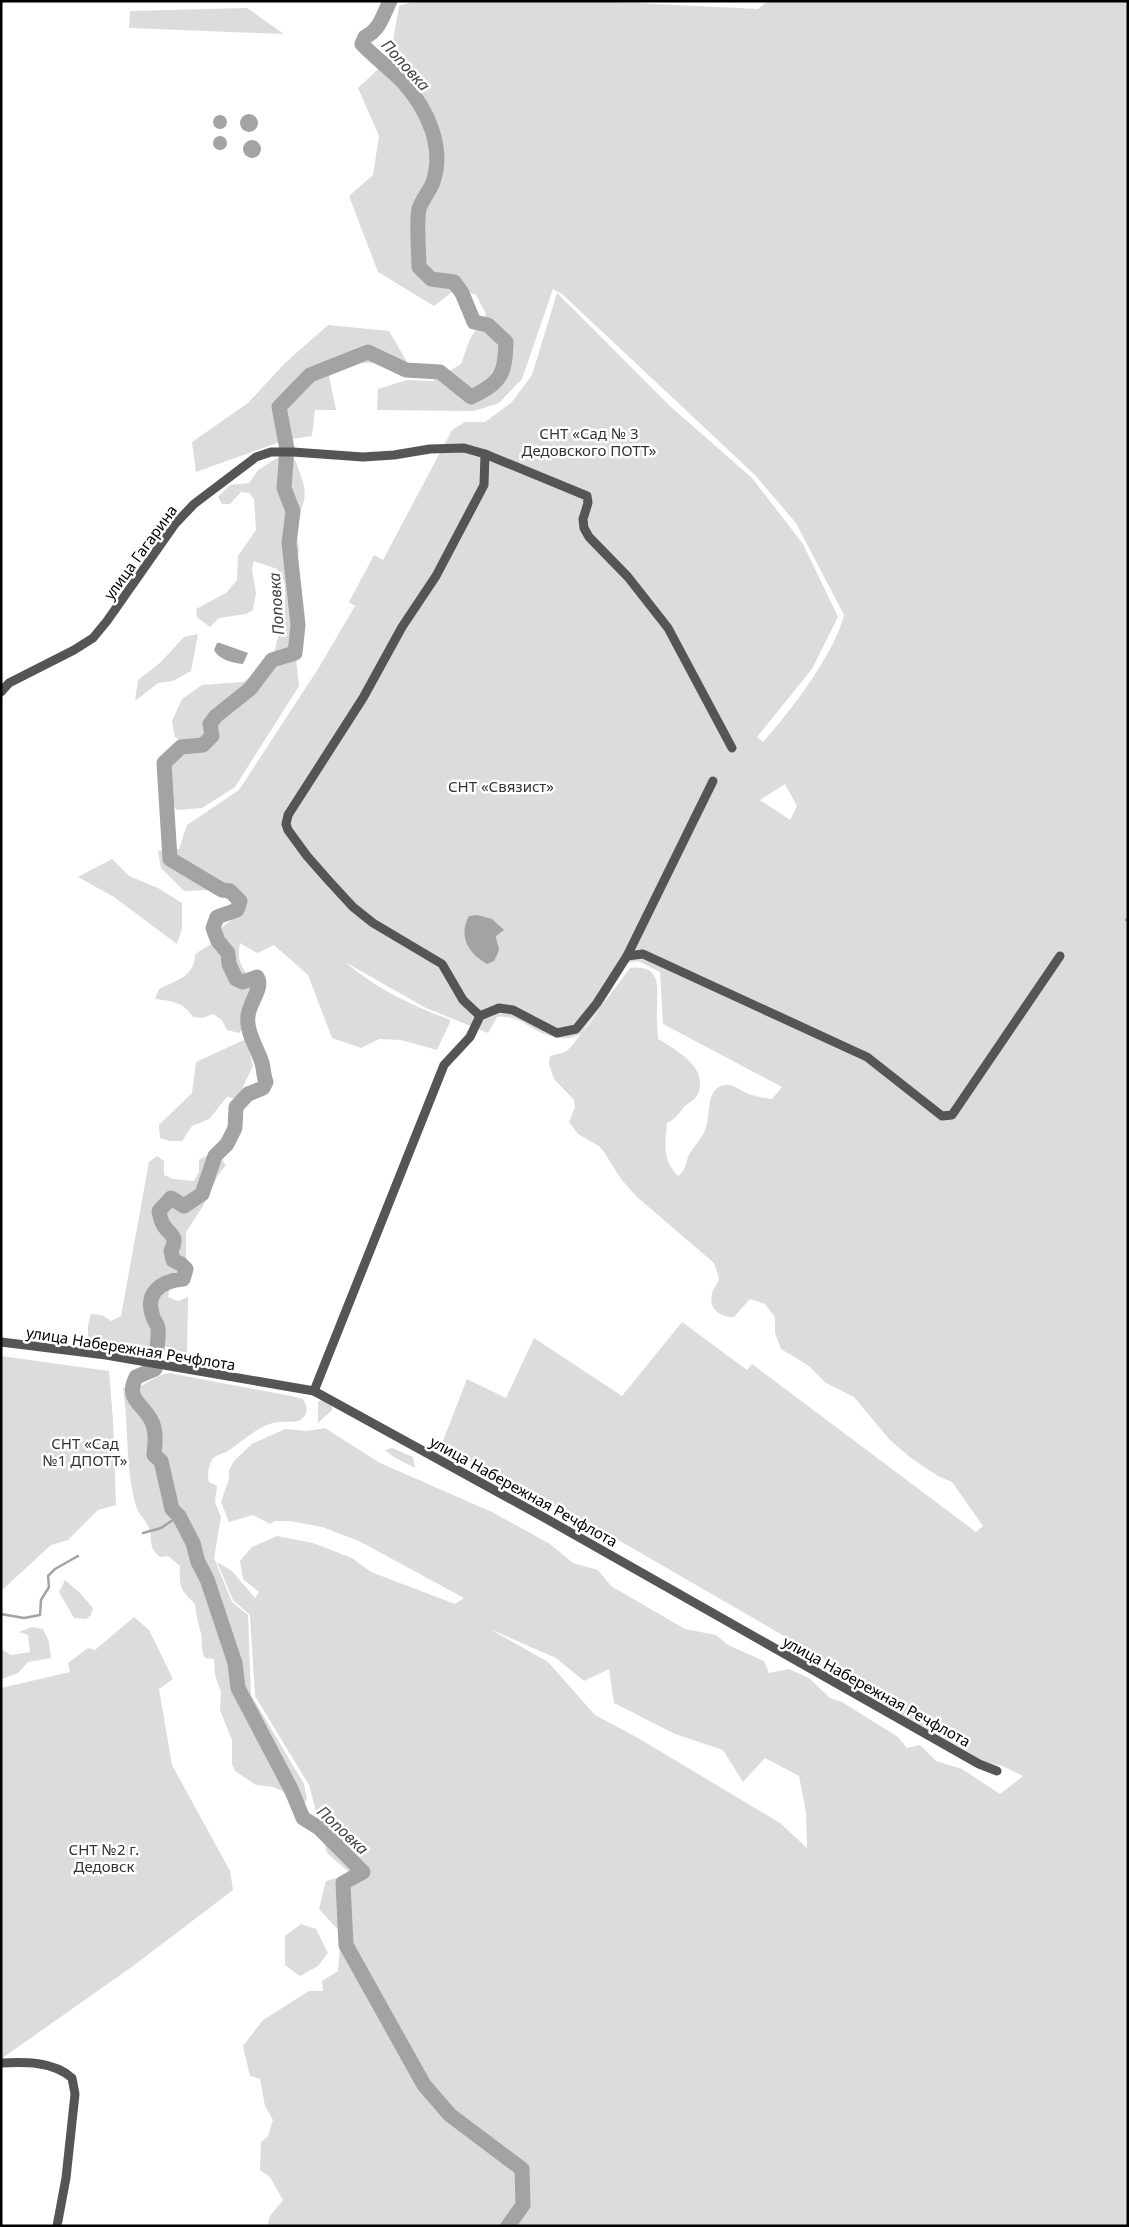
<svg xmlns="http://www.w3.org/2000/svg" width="1129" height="2227" viewBox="0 0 1129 2227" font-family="'Noto Sans',sans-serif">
	<rect width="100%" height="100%" fill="#fff"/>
	<!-- green -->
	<g fill="#dcdcdc" fill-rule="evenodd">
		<path d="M415,1H594L758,9L768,1H1128V2226H925V2224L922,2226H267L270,2216L283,2200L270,2177L260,2170L261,2142L268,2136L273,2120L265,2106L260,2079L250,2076L243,2046L263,2020L309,1991H323L322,1981L338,1971L341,1933L319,1909L326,1881L351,1874L327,1853L309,1785L255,1696L250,1615L233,1600L217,1562L232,1571L255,1598L259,1592L243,1579L240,1561L252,1547L277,1536L313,1543L352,1558L371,1572L455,1604L464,1598L359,1541L322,1527L290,1521H275L270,1524L253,1515L229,1522L221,1502L229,1479V1470L234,1461L252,1444L285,1429L307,1431L325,1428L380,1463L492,1512L550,1544L573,1563L598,1570L611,1586L685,1629L716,1635L728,1645L764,1661L769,1673L789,1669L809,1678L830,1698L842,1702L898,1737L907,1748L920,1745L936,1761L962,1769L1000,1794L1023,1776L1002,1766L982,1761L862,1692L867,1684L620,1541L441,1446L467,1379L506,1398L534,1338L622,1396L682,1322L747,1370L752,1364L976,1532L983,1526L952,1482L938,1476L911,1458L890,1440L854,1397L826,1383L809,1366L781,1349L775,1333V1317L765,1304L750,1299L734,1317C721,1318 708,1309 712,1294C713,1288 718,1284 719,1278L714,1263L637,1197L621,1179L604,1152L599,1146L578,1134L569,1122L575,1107L574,1100L554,1079L549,1064L550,1056L565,1052L571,1047L630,968C663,964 657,988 657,1011C656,1020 658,1030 658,1039C676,1050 709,1067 698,1094C695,1100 688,1103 684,1107C678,1114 676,1119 667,1123C665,1144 662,1160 678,1176C687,1170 685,1162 690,1153C695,1144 703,1138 706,1127C711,1114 705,1088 725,1085C734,1083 741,1092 749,1094C757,1097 764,1098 772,1099L782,1087L663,1024L660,972L638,961L627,963C619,977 591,1027 580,1034C571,1040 557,1039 547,1035C527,1028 521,1015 497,1017L488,1033L426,1008L345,962C375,988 414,1007 451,1020L437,1050L401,1040L379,1039L361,1048L332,1038L308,975L274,945L257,953L240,943C235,968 247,969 256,988C264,1003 249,1023 239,1033L227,1030L222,1020L213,1014L203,1018L193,1017C183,1002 172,1001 155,999L159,989C177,980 194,977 195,955C203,947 212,946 219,938L218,931L238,914L235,903L208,890L184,891L161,868L158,851L179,849L187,825L239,790L318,669L355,606L349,602L374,555L383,560L452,430L465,422H485L512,402L532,375L557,293L671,407L752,478L803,544L838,617L812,669L757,737L763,742C790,712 835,653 844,615L796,523L755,475L562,294L553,289L522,379L499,403L474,411L377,410L378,389L407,380L433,381L461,364L470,339L486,314L476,295L457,288L434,306L378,272L349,196L373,175L379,136L358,88L390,58L399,6ZM785,784L797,806L790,820L760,800ZM490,1629L556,1658L584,1681L609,1669L614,1703L675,1734L723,1750L743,1782L765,1758L799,1776L806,1812L807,1848L780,1823L638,1738L595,1715L548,1662Z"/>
		<polygon points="247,8 284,34 129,28 130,11"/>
		<polygon points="328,325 389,331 407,362 362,363 329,376 336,410 315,410 312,436 285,440 196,472 192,442 248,403 285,363"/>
		<path d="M279,457H287L295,460C306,489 310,496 294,523L299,548L297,573L304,614L296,659L299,686L235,787L202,808L177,810L167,796L171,780L169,764L174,757L180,753L183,743L175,737L172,721L182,699L202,685L243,682L256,673L273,657L285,611V586L282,575L277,569L254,561L252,569L256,593L253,610L246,614L219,618L210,627L197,617L196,609L226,593L237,580L238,556L256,530L254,499L249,493L241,492L230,504H222L218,497L230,485L249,483L258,470Z"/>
		<polygon points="198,634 191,671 173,681 158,683 135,701 138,680 161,662 184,637"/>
		<polygon points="112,859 129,876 158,888 182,903 182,929 177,944 114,897 78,877"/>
		<polygon points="246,1039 253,1066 237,1099 227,1097 209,1119 192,1126 182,1141 169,1141 160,1138 159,1125 192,1093 196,1062"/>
		<polygon points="208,1155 219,1156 226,1165 218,1175 203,1206 186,1232 186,1266 170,1286 168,1297 178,1301 188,1297 187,1354 177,1359 170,1350 161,1343 152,1349 142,1351 110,1343 98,1343 88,1336 88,1325 91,1314 102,1315 111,1321 121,1316 149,1162 157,1156 164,1161 164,1175 173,1179 194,1181 199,1172 199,1160"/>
		<polygon points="1,1356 109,1371 113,1420 116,1505 98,1510 68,1540 51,1545 1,1591"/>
		<path d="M169,1373L291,1396L303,1399C308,1408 308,1413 301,1420C293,1423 286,1421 278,1422C260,1424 243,1441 228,1451C223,1454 216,1454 212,1460C208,1468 207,1474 209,1482L217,1486L215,1502L221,1517L214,1558L232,1602L248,1615L251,1695L304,1784L307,1800L301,1806L293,1803L282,1791L273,1787L256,1785L235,1771L232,1764V1740L220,1710L221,1692L215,1675L214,1659L205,1658C200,1649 203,1643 201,1633C198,1623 196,1615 195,1604C180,1589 179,1587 180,1566L168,1556L160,1557C146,1545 154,1538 148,1526C145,1519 138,1514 136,1506C125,1467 129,1427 123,1388C129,1386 133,1386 139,1386C148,1384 156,1375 169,1373Z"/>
		<polygon points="321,1400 332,1406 332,1410 318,1423 318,1402"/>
		<polygon points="392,1448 413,1457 415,1468 392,1456 385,1450"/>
		<polygon points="65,1580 80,1593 93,1608 91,1615 86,1619 74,1618 59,1592"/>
		<polygon points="134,1617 149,1630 173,1679 159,1689 172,1765 230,1871 233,1890 133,1966 1,2059 1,1688 70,1672 68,1663 88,1648 95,1650"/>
		<polygon points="32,1627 43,1629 49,1642 51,1658 28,1662 18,1673 2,1679 1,1649 11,1655 30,1652 28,1635 19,1632"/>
		<polygon points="301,1924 316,1929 328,1953 318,1966 300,1976 285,1965 285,1936"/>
	</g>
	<!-- water -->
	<g fill="#a3a3a3">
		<circle cx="249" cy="123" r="9"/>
		<circle cx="220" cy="122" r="7"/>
		<circle cx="220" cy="143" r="7"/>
		<circle cx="252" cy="149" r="9"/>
		<path d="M217,643H220L248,653L243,664C233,663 219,660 214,650Z"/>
		<path d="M477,915L492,919L504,930L496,936C497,949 503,945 494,961L487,964C468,953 458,936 469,916Z"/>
	</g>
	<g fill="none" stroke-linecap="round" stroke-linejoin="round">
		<!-- stream -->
		<g stroke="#a3a3a3" stroke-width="2.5">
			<polyline points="1126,920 1128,919"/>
			<polyline points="143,1533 161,1528 179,1516"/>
			<polyline points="1,1614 24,1618 40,1615 41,1600 49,1587 48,1576 55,1569 78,1556"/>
		</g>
		<!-- river -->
		<g stroke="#a3a3a3" stroke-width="15">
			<path d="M157,1351C157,1344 159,1335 158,1328C157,1323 154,1321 153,1317C144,1293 161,1281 183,1279L186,1269L181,1264L173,1260L171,1251C178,1236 172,1237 164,1226C161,1222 160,1216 159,1211L171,1198L184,1206L202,1194L215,1156L227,1144L235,1128L236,1107L248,1094L263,1088L266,1082C263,1075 264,1067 261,1060C256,1046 246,1031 248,1016C249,1003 264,987 257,977L243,982L236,979L229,964L228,953L218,941L213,928L217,917L237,910L240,901L230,891L222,890L170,859L164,763L181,747L203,745L212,736L210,724L216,716L250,689L272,660L295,653L298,625L289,543L293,511L284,488L287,449L279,407L310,375L368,352L406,370L440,372L471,397C502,382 505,374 506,342L488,325L474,322L462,293L454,282L431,279L419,267C419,252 416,222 419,209C422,199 430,191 433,182C445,147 427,109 404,83C391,69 375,58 362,44L365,37C380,30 383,15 390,1"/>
			<path d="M155,1369L136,1377C125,1399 142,1403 151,1420C157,1431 155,1443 154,1455L161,1461L172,1509L179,1516L193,1543L198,1562L207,1579L235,1663L238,1688L291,1789L303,1818L319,1828L363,1872L343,1883L346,1945L424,2085L450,2115L522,2169L523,2205L508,2226"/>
		</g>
		<!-- minor -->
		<g stroke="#555" stroke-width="9">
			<polyline points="1,692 9,683 74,650 93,638 107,621 175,524 194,504 256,457 271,452 293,452 363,457 394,455 430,449 464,448 485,454 587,496 588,503 583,519 584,528 589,537 628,577 668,628 732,748"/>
			<polyline points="627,956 713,781"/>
			<polyline points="480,1016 463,1000 442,964 373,923 353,907 329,881 307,856 288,830 286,824 288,815 363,698 402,627 436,576 484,485 485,454"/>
			<polyline points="1,1342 106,1355 314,1391 545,1518 979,1764 997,1771"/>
			<polyline points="314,1391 444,1065 470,1037 480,1016 499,1008 513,1010 557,1033 576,1029 597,1003 627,956 643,954 867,1057 942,1116 952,1115 1060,956"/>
			<path d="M1,2063C25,2062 53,2061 72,2078L75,2094L66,2178L57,2226"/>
		</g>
	</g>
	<g text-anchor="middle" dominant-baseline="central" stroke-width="5" stroke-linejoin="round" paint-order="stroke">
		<!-- park labels -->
		<g font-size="15" fill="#333" stroke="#fff">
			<text x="589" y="433">СНТ «Сад № 3<tspan x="589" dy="17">Дедовского ПОТТ»</tspan></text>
			<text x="501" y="786">СНТ «Связист»</text>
			<text x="85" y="1443">СНТ «Сад<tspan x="85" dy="17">№1 ДПОТТ»</tspan></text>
			<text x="104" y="1849">СНТ №2 г.<tspan x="104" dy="17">Дедовск</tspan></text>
		</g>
		<!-- street labels -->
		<g font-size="15" fill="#000" stroke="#fff">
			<text transform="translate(140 552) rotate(-54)">улица Гагарина</text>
			<text transform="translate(131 1348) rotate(9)">улица Набережная Речфлота</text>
			<text transform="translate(524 1491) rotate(29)">улица Набережная Речфлота</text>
			<text transform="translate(877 1691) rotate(29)">улица Набережная Речфлота</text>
		</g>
		<!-- water labels -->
		<g font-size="16" font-style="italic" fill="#444" stroke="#fff">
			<text transform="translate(406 65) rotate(48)">Поповка</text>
			<text transform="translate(276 604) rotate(-94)">Поповка</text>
			<text transform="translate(343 1830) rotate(43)">Поповка</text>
		</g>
	</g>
	<!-- border -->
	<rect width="1129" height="2227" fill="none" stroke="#000000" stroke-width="5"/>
</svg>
